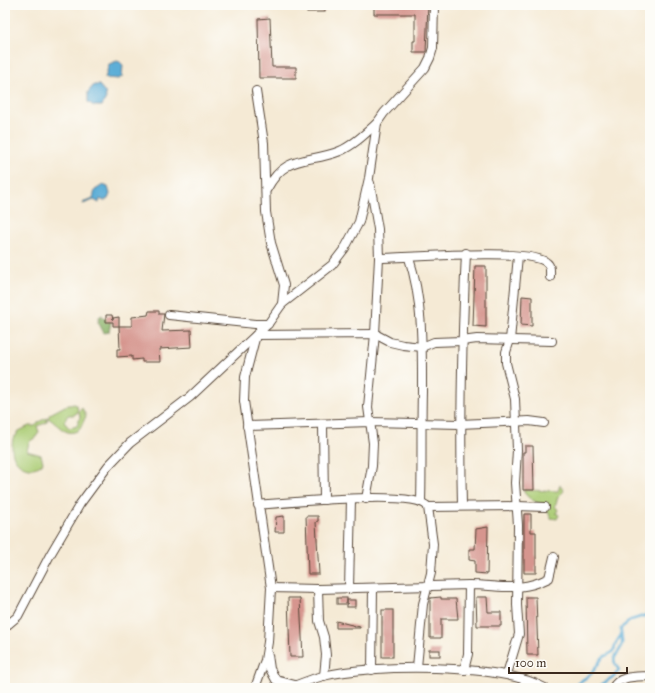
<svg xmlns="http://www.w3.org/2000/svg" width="655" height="693" viewBox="0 0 655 693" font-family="'IM FELL Great Primer',serif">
	<rect width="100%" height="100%" fill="#fdfcf7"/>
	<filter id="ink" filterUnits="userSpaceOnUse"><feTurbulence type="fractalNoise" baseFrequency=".025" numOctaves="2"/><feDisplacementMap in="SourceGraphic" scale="8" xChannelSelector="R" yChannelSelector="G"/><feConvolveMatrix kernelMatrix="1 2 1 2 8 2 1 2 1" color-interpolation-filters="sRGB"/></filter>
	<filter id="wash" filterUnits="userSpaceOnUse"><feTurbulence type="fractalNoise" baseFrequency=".012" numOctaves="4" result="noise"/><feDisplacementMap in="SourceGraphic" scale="16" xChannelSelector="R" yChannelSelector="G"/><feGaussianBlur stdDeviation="0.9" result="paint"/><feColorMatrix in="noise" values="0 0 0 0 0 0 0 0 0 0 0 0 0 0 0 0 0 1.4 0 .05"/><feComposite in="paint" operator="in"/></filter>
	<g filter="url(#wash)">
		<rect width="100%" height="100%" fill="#f5ead5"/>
		<!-- green -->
		<g fill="#abcc74" stroke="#737b49">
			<path d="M74,404L77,405L78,412L74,415H68L64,422L69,428L77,426L80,417L79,412L82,408L86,416L80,429C67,439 59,425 48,418L46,423L37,426L39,432L36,437L29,442L27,451L41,455L43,462L41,465C32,471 19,468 14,457C11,451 12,445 13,438L17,435V432L29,426H35L40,421L48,418L50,414L65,406Z"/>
			<path d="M560,485L564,491L558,497L555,506L558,510L556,513L559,515L557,519L551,518C545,501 528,503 523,490L558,491Z"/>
		</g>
		<!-- forest -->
		<polygon fill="#88b066" stroke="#626d42" points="102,315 103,318 107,318 106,321 111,322 109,332 104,333 98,322 99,317"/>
		<!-- water -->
		<g fill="#5daed7" stroke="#4c6c7a">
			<polygon points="117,61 120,62 123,65 122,77 118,79 105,78 109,64"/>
			<polygon points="94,85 99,85 105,92 106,98 102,106 94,106 88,102 88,92"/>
			<polygon points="103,185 108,187 110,194 108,199 104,201 100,199 99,203 94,200 83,204 84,202 93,198 95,190"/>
		</g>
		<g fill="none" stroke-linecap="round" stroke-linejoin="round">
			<!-- stream -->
			<g stroke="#5daed7" stroke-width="2.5">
				<polyline points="571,688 591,674 603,657 613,652 616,643 621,635"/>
				<path d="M597,688L614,676L619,670C608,654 619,658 622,644C623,638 620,633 621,628L631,620L650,614"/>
			</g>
		</g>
		<g id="blocks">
			<!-- building -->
			<g fill="#d6958e">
				<rect x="307" y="5" width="18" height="7"/>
				<polygon points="374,5 428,5 426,52 413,52 413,41 415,41 415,14 374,14"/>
				<polygon points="270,18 272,67 296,67 296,78 259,78 258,19"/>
				<polygon points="475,266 486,266 486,327 473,326"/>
				<polygon points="522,296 532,297 532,326 521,325"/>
				<polygon points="149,311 159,311 159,314 164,314 162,331 191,330 192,347 159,349 160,362 142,362 142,359 132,360 132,356 117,357 117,349 120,349 119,326 132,326 132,317 148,315"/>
				<polygon points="106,315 112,315 113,320 113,318 119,317 119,326 113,326 113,322 106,322"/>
				<polygon points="525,446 533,446 534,490 523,490 523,452 525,452"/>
				<polygon points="524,514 531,514 531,532 536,532 536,573 524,573"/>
				<polygon points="284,516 284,532 275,532 276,517"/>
				<polygon points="306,516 318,516 318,521 316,522 319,574 308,574"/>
				<polygon points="488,527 487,574 475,573 475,561 469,560 469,549 475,549 476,529"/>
				<polygon points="441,597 441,599 456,599 458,619 441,619 441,638 430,638 430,598"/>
				<polygon points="476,597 487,597 488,612 501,612 501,626 477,626"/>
				<polygon points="526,597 536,597 538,655 527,655"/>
				<polygon points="288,598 300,598 303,657 290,657"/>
				<rect x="337" y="598" width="10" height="6"/>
				<rect x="347" y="600" width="8" height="7"/>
				<rect x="382" y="610" width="11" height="47"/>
				<polygon points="336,621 360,627 360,628 336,628"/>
				<rect x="429" y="650" width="11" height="6"/>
			</g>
		</g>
	</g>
	<g filter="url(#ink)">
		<use href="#blocks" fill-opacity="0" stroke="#574739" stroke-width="1"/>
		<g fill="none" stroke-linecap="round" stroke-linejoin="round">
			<defs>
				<g id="minor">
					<polyline points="256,91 264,143 266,212 271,243 284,285 282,304"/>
					<path d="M370,183L378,229L379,258C406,258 531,247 547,263C551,266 550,272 550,277"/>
					<path d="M267,189C286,153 308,164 340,151C354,145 366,133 377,123"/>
					<path d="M409,258C423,301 422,347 422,392C421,428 422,465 421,502"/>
					<polyline points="169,315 255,324 268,324"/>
					<polyline points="323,425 324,500"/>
					<polyline points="247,426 370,422 460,424 529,421 544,423"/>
					<polyline points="366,499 372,466 373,443 368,407 375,334 379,258"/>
					<path d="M258,505C283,503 417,489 428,507L517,506L545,507"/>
					<path d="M462,506C460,422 462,338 466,253"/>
					<path d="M271,588L318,589L469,585C501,585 519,593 549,578L554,557"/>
					<polyline points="318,589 319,621 324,637 326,655 324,676"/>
					<polyline points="349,589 351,499"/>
					<polyline points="5,627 18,616 50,555 80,504 108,466 130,443 190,397 256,335 375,334 390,342 403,345 422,347 434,342 462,341 477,339 552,341"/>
					<polyline points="268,655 270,669 276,680 295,685"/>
					<polyline points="417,667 423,604 431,573 433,544 428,507"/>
					<polyline points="372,670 373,588"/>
					<polyline points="464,670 468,654 469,585"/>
					<polyline points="507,674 519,634 517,605 518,525 515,483 517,450 515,399 506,363 506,352 510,340 518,256"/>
					<polyline points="255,688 265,660 268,642 271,588 244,401 245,377 256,335 268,324 282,304 332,265 345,248 359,222 369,178 377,123 384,113 425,68 430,58 433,48 434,5"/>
					<path d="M288,688C300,684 311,679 323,676C373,664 500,663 545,688"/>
					<path d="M613,688C618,675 638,677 650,676"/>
				</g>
			</defs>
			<!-- minor casing -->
			<use href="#minor" stroke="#574739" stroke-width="10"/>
			<!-- minor -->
			<use href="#minor" stroke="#fff" stroke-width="8"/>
		</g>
	</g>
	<!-- margin -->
	<rect width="655" height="693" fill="none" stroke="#fdfcf7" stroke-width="20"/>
	<!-- scale -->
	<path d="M509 667v6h118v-6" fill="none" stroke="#3b2a1e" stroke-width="2"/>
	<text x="515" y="667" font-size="12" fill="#3b2a1e" stroke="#fdfcf7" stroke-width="3" paint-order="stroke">100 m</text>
</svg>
